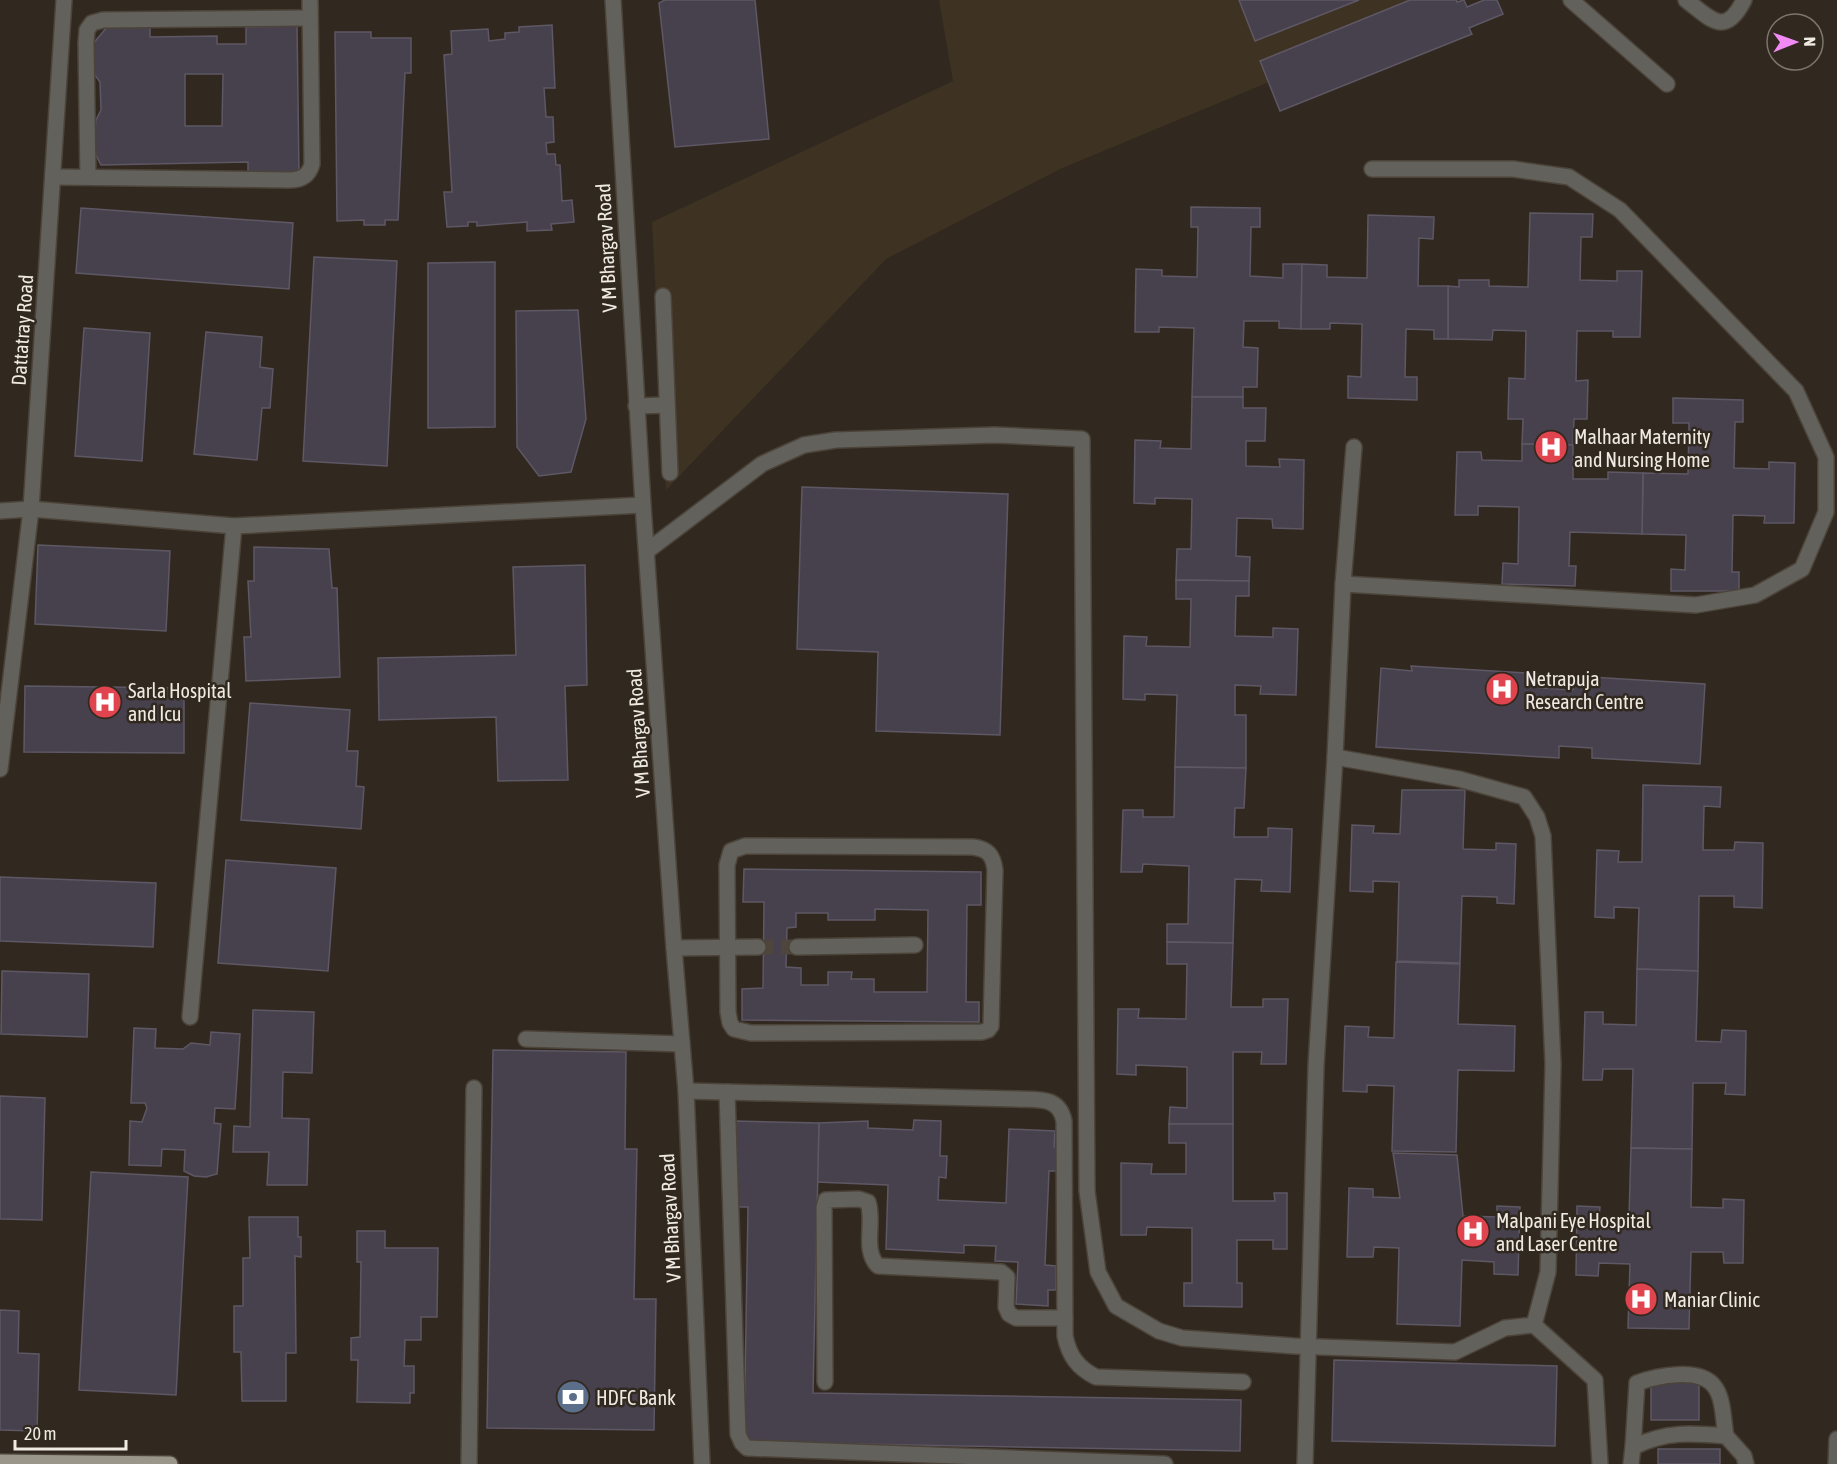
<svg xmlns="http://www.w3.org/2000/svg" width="1837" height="1464" viewBox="0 0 1837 1464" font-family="'Asap Condensed',sans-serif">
	<rect width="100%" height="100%" fill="#31291f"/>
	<!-- built -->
	<polygon fill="#3e3222" points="939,0 1457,0 1459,3 1060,169 886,259 666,490 652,222 953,81"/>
	<!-- building -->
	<g fill="#47414d" stroke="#5e5764" stroke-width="1.5" fill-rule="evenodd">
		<polygon points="665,0 755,0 769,139 675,147 659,3"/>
		<polygon points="1239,0 1359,0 1255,41"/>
		<polygon points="1410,0 1456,0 1457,2 1464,0 1467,7 1484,0 1497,0 1503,14 1469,28 1472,34 1280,111 1260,61"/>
		<polygon points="552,25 555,88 544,88 546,117 553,117 554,142 546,143 547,154 555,154 556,165 560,165 562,201 572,200 574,222 551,224 552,230 527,231 527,222 477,226 477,222 468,222 468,226 447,227 444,192 452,192 444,55 452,54 451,31 488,29 489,41 505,39 505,33 519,32 519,27"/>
		<path d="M150,26V37L217,36V44H246V27L297,26L299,172L248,173V162L101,165L93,149L96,120L101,110L100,82L92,71V45L107,27ZM185,74H223L222,126H185Z"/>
		<polygon points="335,32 371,32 371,38 411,38 411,73 405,73 398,220 385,220 385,225 364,225 364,220 337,221"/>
		<polygon points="1191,207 1260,208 1260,227 1251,227 1250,276 1283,278 1283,264 1302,264 1301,329 1279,328 1279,321 1244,321 1243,347 1258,348 1257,387 1243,387 1243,397 1192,397 1194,328 1159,327 1159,332 1135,332 1136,269 1162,270 1162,276 1197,277 1198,227 1191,227"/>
		<polygon points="81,208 293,223 289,289 76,273"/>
		<polygon points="1530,213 1593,214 1592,237 1581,237 1580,280 1617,281 1617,271 1642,271 1640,337 1613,337 1613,331 1577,331 1576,381 1588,380 1587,419 1574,419 1573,445 1522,444 1523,419 1508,419 1509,378 1525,379 1526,331 1493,330 1492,340 1448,339 1448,286 1459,287 1459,280 1489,280 1489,286 1528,287"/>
		<polygon points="1368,215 1434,217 1433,239 1419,238 1418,286 1448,286 1448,339 1434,339 1434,330 1406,329 1405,377 1417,377 1417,400 1348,398 1348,376 1361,377 1362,324 1330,323 1330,329 1301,329 1302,264 1327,265 1327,277 1367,278"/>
		<polygon points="314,257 397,261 387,466 303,461"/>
		<polygon points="495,262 495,427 428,428 428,263"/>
		<polygon points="578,310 586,419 571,472 539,476 517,447 516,311"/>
		<polygon points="84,328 150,333 142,461 75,456"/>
		<polygon points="206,332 262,337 260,367 273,369 270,408 262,408 257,460 194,454"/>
		<polygon points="1192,397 1243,397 1243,408 1266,408 1265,441 1246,441 1246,466 1280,467 1279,459 1304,460 1303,529 1273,528 1272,519 1237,518 1236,556 1250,557 1249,581 1176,580 1177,549 1191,549 1192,499 1155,498 1155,504 1134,503 1135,440 1161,441 1160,448 1191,449"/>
		<polygon points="1673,398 1743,400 1743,422 1735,422 1734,468 1769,469 1769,462 1795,463 1794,523 1764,523 1765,516 1733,515 1732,572 1739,572 1739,591 1671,591 1671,569 1685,570 1686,535 1642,534 1643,473 1688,474 1689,423 1673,423"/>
		<polygon points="1522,444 1573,445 1573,479 1608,479 1608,472 1643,473 1642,534 1570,532 1569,566 1576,566 1575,586 1502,584 1503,563 1518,564 1519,507 1478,506 1478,515 1455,515 1457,452 1481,452 1482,460 1522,461"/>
		<polygon points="802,487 1008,494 1000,735 876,731 878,652 797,649"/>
		<polygon points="38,545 170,551 166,631 35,624"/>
		<polygon points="254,547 329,549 332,588 337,588 340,677 246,681 244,637 251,637 248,581 254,581"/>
		<polygon points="585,565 587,685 565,686 568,780 498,781 496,717 379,720 378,658 516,655 513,567"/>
		<polygon points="1176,580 1249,581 1249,596 1236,596 1235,636 1273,637 1273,628 1298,629 1296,695 1260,694 1261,686 1235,685 1235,715 1246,715 1246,768 1175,767 1177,695 1145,694 1145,700 1123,699 1124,636 1147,637 1146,646 1190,647 1191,599 1176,599"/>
		<polygon points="1411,666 1541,674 1540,688 1573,690 1574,676 1705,684 1700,764 1592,758 1592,748 1559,746 1559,758 1376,747 1381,668 1412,671"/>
		<polygon points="25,686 184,688 184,753 24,752"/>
		<polygon points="250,703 350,710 347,751 358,751 356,786 364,787 361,829 241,820"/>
		<polygon points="1175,767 1246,768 1244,808 1235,808 1234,837 1268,837 1268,828 1292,829 1290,892 1261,891 1262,880 1235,879 1233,943 1167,942 1167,924 1188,924 1189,866 1143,864 1142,872 1121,872 1123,810 1143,810 1143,817 1174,817"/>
		<polygon points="1643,785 1721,787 1720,807 1704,806 1703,850 1734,850 1735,842 1763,843 1762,908 1734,907 1734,896 1699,896 1698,971 1637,969 1639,908 1614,907 1614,918 1595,917 1597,850 1619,851 1618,862 1642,862"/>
		<polygon points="1402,790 1465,790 1463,849 1496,850 1496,843 1516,844 1514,904 1497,903 1497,897 1462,896 1460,963 1397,961 1399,882 1373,881 1373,892 1350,891 1352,825 1374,826 1373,833 1400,834"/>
		<polygon points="226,860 336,868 328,971 218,963"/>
		<path d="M744,869L981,872V905H967L966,1002H979V1022L742,1020V989L763,988L764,902H743ZM875,909L928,910L927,992H874V979H851L852,972H828V985H801V968L786,967L787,928L796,927V913H828V920H875Z"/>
		<polygon points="0,877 156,883 153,947 0,941"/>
		<polygon points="1167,942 1233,943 1231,1007 1263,1007 1263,999 1288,999 1286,1064 1261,1064 1262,1052 1233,1052 1233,1124 1169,1124 1170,1107 1187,1108 1187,1067 1136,1065 1136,1075 1117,1074 1118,1009 1139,1009 1138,1018 1186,1019 1187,964 1167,964"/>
		<polygon points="1396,962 1460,964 1458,1024 1515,1026 1514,1071 1458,1070 1456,1152 1392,1151 1394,1086 1367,1085 1367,1092 1343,1091 1345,1026 1369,1027 1368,1037 1394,1038"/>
		<polygon points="1637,969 1698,971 1696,1041 1721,1042 1722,1030 1746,1031 1745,1095 1725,1094 1726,1083 1693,1083 1692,1149 1631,1148 1633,1069 1603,1069 1602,1080 1583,1080 1585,1012 1603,1012 1603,1024 1636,1025"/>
		<polygon points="2,971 89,974 87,1037 1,1034"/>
		<polygon points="253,1010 314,1012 312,1073 283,1072 282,1118 309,1119 307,1185 267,1185 269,1152 233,1152 234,1126 250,1127"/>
		<polygon points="134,1028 156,1029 155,1048 183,1049 191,1043 210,1045 211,1032 240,1034 235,1109 215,1108 214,1123 221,1124 217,1174 206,1177 194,1176 184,1171 185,1150 162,1149 161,1166 129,1165 130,1121 142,1122 147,1108 145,1103 131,1103"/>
		<polygon points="493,1050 626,1052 625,1149 637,1149 634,1299 656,1299 654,1430 487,1428"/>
		<polygon points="0,1096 45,1098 42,1220 0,1219"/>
		<polygon points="914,1120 941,1121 940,1156 947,1156 946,1178 939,1177 938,1200 1006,1203 1009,1129 1055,1131 1054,1147 1059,1147 1058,1171 1049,1171 1045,1265 1056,1266 1056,1290 1048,1290 1048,1306 1016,1304 1018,1262 995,1261 996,1246 964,1245 964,1253 886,1249 888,1185 817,1182 819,1123 868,1121 868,1128 913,1130"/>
		<polygon points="736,1121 819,1123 813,1393 1241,1400 1240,1451 744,1442 748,1207 734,1207"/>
		<polygon points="1169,1124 1233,1124 1233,1201 1275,1201 1274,1193 1287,1193 1287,1249 1273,1249 1273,1240 1237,1240 1237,1283 1242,1283 1242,1307 1184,1306 1184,1283 1192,1283 1192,1228 1147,1227 1146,1235 1121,1235 1121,1163 1152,1164 1151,1174 1186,1174 1186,1143 1169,1143"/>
		<polygon points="1631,1148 1692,1149 1691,1207 1723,1208 1723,1199 1744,1200 1743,1263 1724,1263 1723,1252 1691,1252 1689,1329 1628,1328 1630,1264 1599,1263 1598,1276 1576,1275 1577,1206 1600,1207 1599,1217 1629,1218"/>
		<polygon points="1393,1153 1457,1155 1463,1216 1497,1217 1497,1206 1520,1207 1518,1275 1494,1274 1494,1262 1462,1260 1460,1326 1397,1324 1399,1248 1374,1247 1373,1257 1347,1257 1349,1188 1373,1189 1373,1197 1400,1198"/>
		<polygon points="91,1172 188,1177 176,1395 79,1390"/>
		<polygon points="249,1217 298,1217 298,1237 301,1237 301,1257 295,1256 296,1353 286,1353 286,1401 242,1401 241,1352 234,1352 234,1306 243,1306 243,1258 250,1258"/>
		<polygon points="357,1231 385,1231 385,1248 438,1248 437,1317 421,1317 421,1340 405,1340 404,1366 414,1366 414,1393 410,1393 410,1403 357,1402 358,1360 351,1360 351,1338 360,1337 361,1262 357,1262"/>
		<polygon points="0,1310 19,1311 18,1353 39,1354 37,1431 0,1430"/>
		<polygon points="1334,1360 1557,1366 1555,1446 1332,1441"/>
		<rect x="1651" y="1382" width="48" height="38"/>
		<rect x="1658" y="1449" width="62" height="15"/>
	</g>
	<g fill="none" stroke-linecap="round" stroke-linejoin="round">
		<!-- minor-tunnel -->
		<polyline stroke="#4e463c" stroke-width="15" stroke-dasharray="15 8" stroke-linecap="butt" points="758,947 797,947"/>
		<defs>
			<g id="service">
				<polyline points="663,296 670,473"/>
				<polyline points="636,406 667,405"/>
				<polyline points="647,551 762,464 804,445 836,440 995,435 1082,439 1087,1191 1098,1272 1116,1306 1159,1331 1182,1338 1294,1346 1455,1352 1505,1328 1534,1325 1548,1272 1553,1064 1543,836 1537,817 1524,797 1459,779 1335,757"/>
				<polyline points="1343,584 1696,605 1755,595 1802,569 1826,512 1826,457 1796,391 1620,210 1569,177 1513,169 1372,169"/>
				<polyline points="526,1039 682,1044"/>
				<polyline points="1534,1325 1595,1380 1600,1464"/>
				<path d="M1633,1447L1637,1383C1656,1376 1699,1367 1714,1386C1724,1398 1723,1421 1726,1436"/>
				<polyline points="469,1464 474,1088"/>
				<polyline points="1305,1464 1316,1066 1335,757 1343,584 1354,447"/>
				<path d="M1631,1464L1633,1447C1667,1431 1690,1433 1726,1436L1744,1456L1746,1464"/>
			</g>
			<g id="minor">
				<polyline points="613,0 643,505 674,948 686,1091 702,1464"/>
				<polyline points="1571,0 1667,84"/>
				<path d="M1686,0C1711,19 1725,38 1744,0"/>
				<path d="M53,177L290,180C302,180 309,175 312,164L310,0"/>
				<polyline points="88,177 86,43 87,30 92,23 103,20 310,18"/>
				<polyline points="0,511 31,509 234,526 643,505"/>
				<polyline points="0,769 31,509 64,0"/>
				<path d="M745,846L973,847C988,849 993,855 995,870L991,1026L988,1030L982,1032L751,1033L734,1029L730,1023L728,1012L727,865L731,851Z"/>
				<polyline points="797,947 915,945"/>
				<polyline points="674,948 758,947"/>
				<polyline points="190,1017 234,526"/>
				<path d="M686,1091L1017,1099C1038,1100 1059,1096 1064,1121L1065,1336C1069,1356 1078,1368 1096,1377L1243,1382"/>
				<polyline points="727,1092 738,1434 742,1443 747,1448 1165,1464"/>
				<path d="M825,1382L824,1207L826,1200L859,1199L868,1202C875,1222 862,1250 878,1266L1001,1272L1007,1277L1006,1307L1009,1314L1016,1318H1065"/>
				<polyline points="1836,1464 1837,1439"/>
			</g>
			<polyline id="primary" points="0,1462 170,1464"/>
		</defs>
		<!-- service casing -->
		<use href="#service" stroke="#4c443a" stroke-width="18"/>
		<!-- minor casing -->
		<use href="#minor" stroke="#4c443a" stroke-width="18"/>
		<!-- primary casing -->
		<use href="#primary" stroke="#4c443a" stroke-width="18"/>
		<!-- service -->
		<use href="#service" stroke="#62615b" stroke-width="15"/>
		<!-- minor -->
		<use href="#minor" stroke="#62615b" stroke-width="15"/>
		<!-- primary -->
		<use href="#primary" stroke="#9a968a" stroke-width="15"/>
	</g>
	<!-- icons -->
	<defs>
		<symbol id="hospital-disc" viewBox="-11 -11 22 22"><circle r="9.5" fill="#e0444e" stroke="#31291f"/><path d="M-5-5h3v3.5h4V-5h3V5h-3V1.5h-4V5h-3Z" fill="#fff"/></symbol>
		<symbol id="bank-disc" viewBox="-11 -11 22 22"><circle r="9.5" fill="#5c6f8a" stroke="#31291f"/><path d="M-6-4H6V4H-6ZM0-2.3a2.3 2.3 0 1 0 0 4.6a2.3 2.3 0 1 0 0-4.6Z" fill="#fff"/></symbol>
	</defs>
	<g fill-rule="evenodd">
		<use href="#hospital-disc" x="1532" y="428" width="38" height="38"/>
		<use href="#hospital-disc" x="1483" y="670" width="38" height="38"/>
		<use href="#hospital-disc" x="86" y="683" width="38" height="38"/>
		<use href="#hospital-disc" x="1454" y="1212" width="38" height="38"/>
		<use href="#hospital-disc" x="1622" y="1280" width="38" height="38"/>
		<use href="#bank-disc" x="554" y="1378" width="38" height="38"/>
	</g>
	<g text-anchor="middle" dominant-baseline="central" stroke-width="5" stroke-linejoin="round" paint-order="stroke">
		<!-- street labels -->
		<g font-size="20" fill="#efeae3" stroke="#31291f">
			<text transform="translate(606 248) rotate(-93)">V M Bhargav Road</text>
			<text transform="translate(22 330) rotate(-86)">Dattatray Road</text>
			<text transform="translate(638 733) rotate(-94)">V M Bhargav Road</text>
			<text transform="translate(670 1218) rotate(-93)">V M Bhargav Road</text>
		</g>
		<!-- poi labels -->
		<g font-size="20" fill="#efeae3" stroke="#31291f" text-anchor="start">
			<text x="1574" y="436">Malhaar Maternity<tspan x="1574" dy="23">and Nursing Home</tspan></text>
			<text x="1525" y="678">Netrapuja<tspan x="1525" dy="23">Research Centre</tspan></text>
			<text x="128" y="690">Sarla Hospital<tspan x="128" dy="23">and Icu</tspan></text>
			<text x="1496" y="1220">Malpani Eye Hospital<tspan x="1496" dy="23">and Laser Centre</tspan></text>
			<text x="1664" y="1299">Maniar Clinic</text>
			<text x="596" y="1397">HDFC Bank</text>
		</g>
	</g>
	<!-- north arrow -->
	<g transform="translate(1795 42) rotate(89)"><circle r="28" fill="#31291f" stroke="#7d766d" stroke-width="1.5"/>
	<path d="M0-4.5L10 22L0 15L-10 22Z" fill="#f18af4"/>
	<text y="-9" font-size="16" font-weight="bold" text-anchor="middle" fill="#efeae3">N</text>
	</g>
	<!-- scale -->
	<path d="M15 1440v9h111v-9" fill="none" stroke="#efeae3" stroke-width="3"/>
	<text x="24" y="1440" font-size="18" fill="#efeae3" stroke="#31291f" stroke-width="4.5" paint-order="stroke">20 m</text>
</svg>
